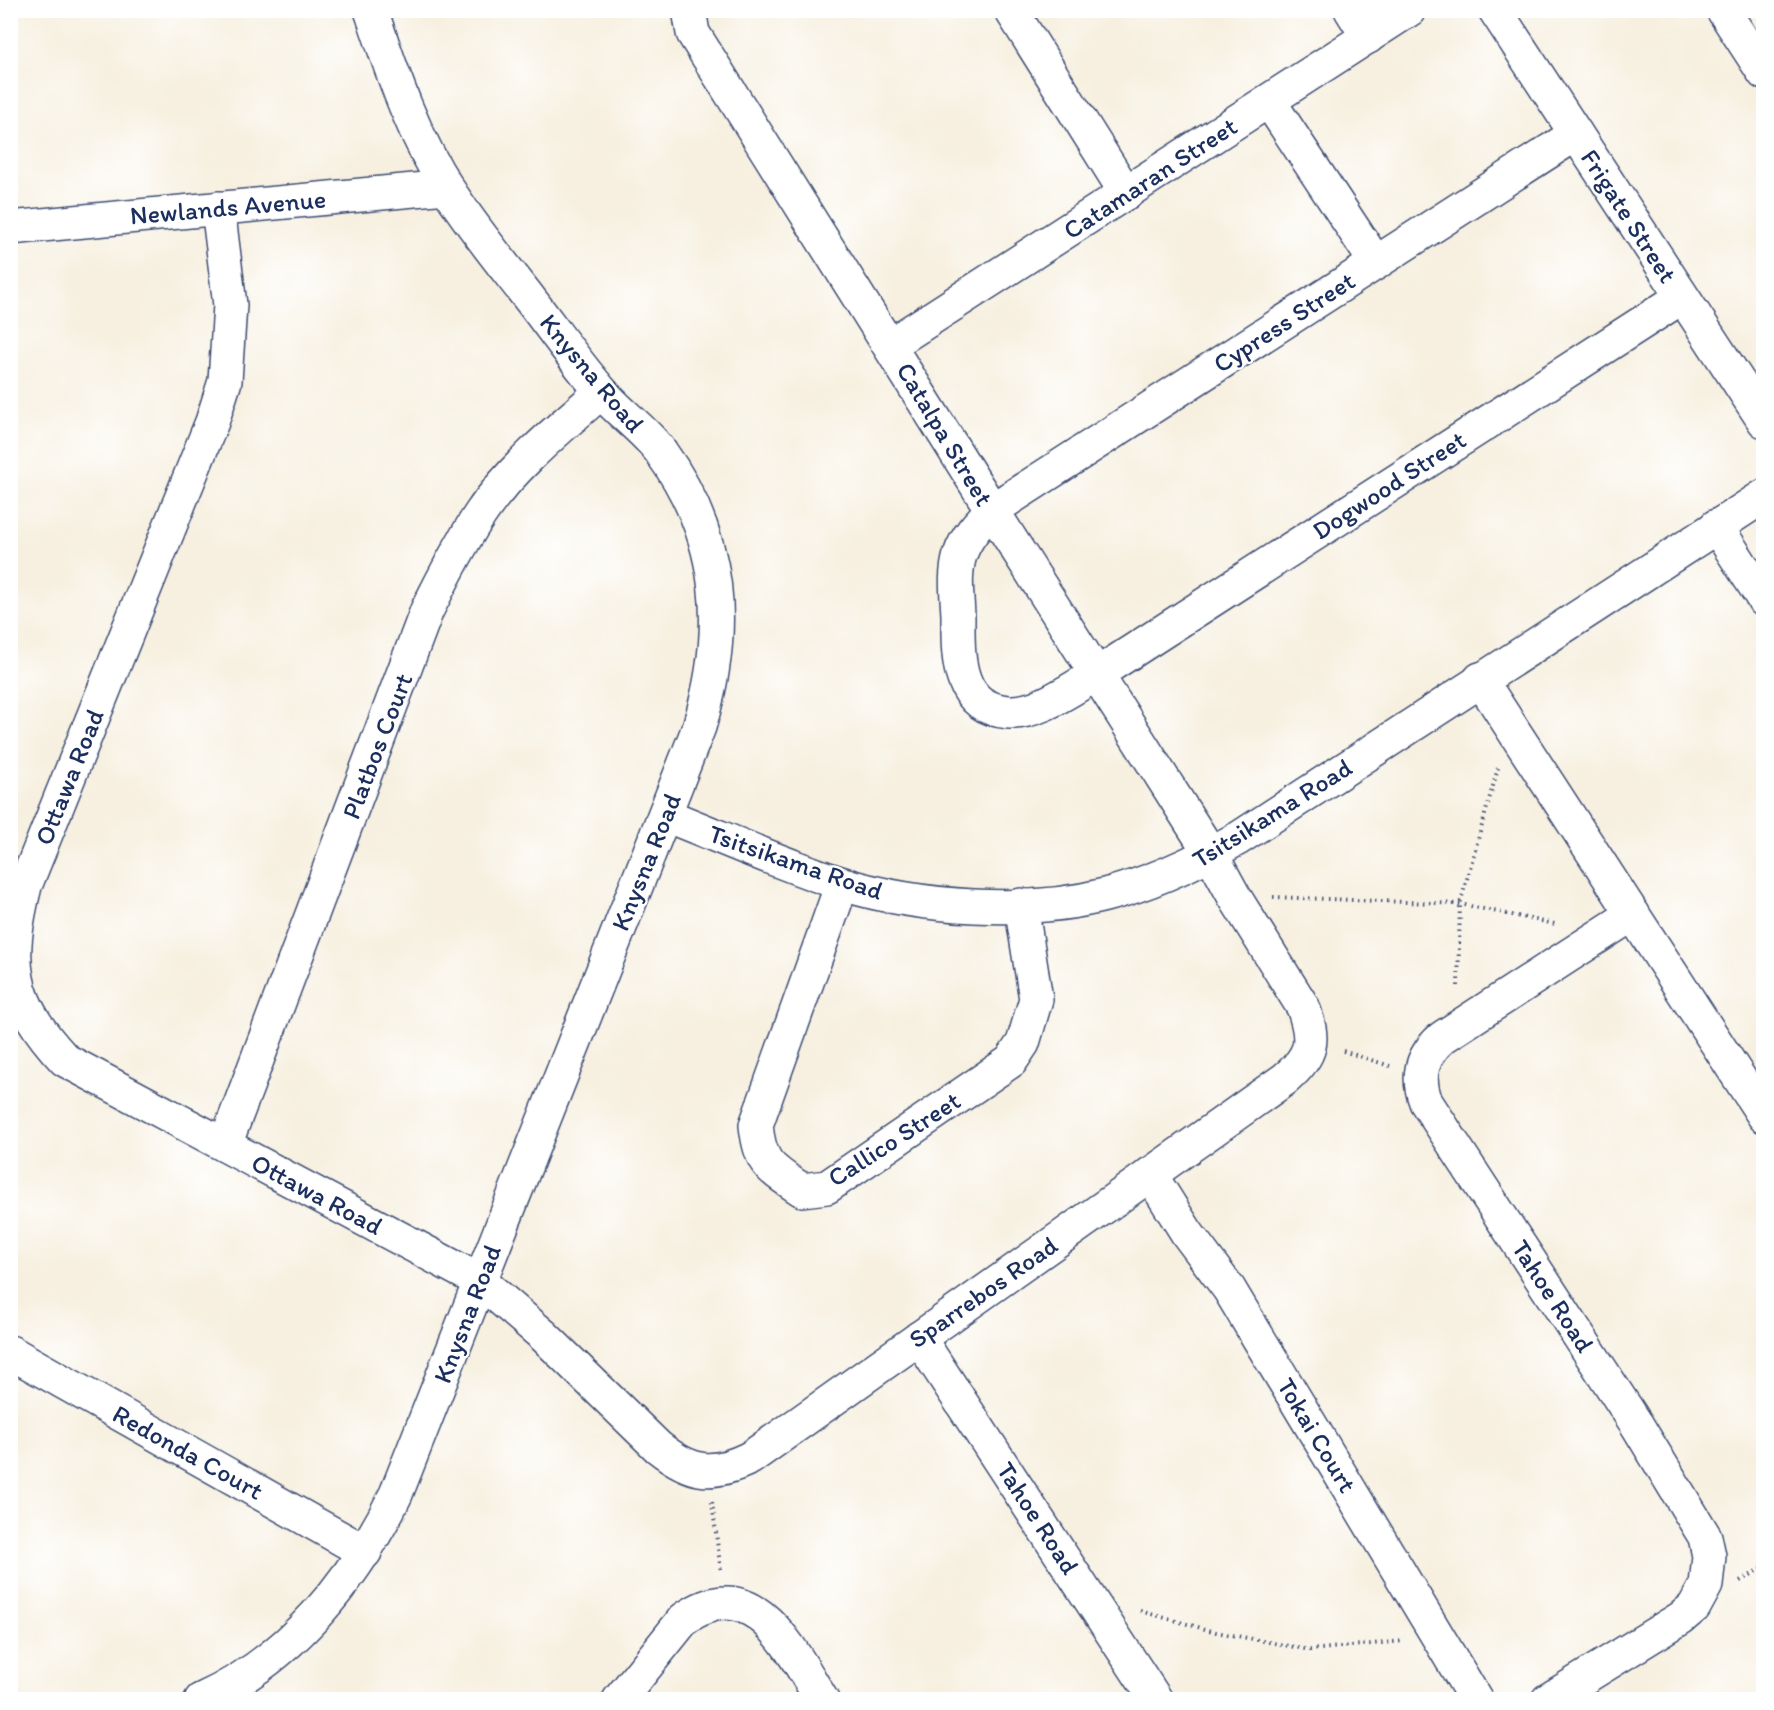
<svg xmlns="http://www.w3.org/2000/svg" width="1774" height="1710" viewBox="0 0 1774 1710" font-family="Itim,sans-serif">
	<rect width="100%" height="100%" fill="#fff"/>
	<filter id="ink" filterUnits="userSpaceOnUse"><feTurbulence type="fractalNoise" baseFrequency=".0167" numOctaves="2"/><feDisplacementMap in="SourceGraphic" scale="12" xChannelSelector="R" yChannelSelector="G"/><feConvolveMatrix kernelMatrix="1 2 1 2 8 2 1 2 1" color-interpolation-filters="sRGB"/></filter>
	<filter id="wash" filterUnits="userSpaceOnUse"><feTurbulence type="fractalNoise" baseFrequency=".008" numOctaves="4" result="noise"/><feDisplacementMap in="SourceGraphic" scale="24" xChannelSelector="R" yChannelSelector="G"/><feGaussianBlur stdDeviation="1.35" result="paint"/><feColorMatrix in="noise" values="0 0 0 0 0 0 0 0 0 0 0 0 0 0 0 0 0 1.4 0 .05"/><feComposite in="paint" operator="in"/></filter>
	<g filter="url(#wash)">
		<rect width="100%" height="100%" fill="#f7f0e0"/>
	</g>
	<g filter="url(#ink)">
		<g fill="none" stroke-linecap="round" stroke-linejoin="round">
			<defs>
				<g id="minor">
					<polyline points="1011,10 1126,193"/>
					<polyline points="1351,10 1368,37"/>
					<polyline points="1495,10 1764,421"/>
					<polyline points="1723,10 1764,73"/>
					<polyline points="1269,101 1376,263"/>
					<path d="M1576,134L992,510C978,524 966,537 960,555C954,574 957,595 958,615C958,654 955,708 1009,712C1038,714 1072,688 1097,674L1682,297"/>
					<path d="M218,208L230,305L225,381L212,422L25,886C6,963 10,1001 65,1060L480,1281L544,1336L658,1447C691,1473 711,1477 750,1458L1285,1079C1313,1055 1315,1041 1303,1007L1234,896L1211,854L992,510L693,33L689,10"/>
					<polyline points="10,228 446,187"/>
					<polyline points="890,345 1409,10"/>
					<polyline points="1716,526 1764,600"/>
					<polyline points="1480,679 1764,1116"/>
					<path d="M665,815C724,838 783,865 843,884C919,908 1028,915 1105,895C1152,883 1196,862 1239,838L1764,496"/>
					<path d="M842,884L756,1125C760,1165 770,1168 802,1190L827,1187L1011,1061L1023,1043L1036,999L1021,905"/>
					<path d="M225,1145L427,610C444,577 460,544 481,513C511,468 561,427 601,392"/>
					<polyline points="1150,1174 1187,1233 1229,1289 1476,1700"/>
					<polyline points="919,1338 1156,1700"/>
					<polyline points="10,1352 365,1552"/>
					<path d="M201,1700C290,1660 354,1581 396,1494L699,727C729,629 723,538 661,452C644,429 619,413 601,391C575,361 553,329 529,298C501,262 472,227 448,189C412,134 392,72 371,10"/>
					<path d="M619,1700L684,1619C753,1568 791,1650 822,1700"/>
					<path d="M1548,1700L1681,1618L1694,1607L1706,1585L1709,1556L1705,1537L1637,1425L1426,1102C1416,1076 1422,1055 1443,1037L1633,914"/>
				</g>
			</defs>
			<!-- minor casing -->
			<use href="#minor" stroke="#3c4c72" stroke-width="36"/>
			<!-- path -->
			<g stroke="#3c4c72" stroke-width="4" stroke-dasharray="1.5 4.5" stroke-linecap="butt">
				<polyline points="1273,897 1460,904 1555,924"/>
				<polyline points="1458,986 1460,904 1498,768"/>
				<polyline points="1343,1051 1390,1066"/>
				<polyline points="712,1502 721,1572"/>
				<polyline points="1740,1581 1764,1567"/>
				<polyline points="1140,1611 1216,1632 1310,1650 1403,1641"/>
			</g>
			<!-- minor -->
			<use href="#minor" stroke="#fff" stroke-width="33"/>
		</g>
	</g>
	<g text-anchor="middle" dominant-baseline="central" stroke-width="4.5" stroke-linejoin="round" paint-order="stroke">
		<!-- street labels -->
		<g font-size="26" fill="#1b2f5e" stroke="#fff">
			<text transform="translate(1150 178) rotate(-33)">Catamaran Street</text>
			<text transform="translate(228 207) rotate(-5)">Newlands Avenue</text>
			<text transform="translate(1629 216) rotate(57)">Frigate Street</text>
			<text transform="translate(1284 322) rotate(-33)">Cypress Street</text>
			<text transform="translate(592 373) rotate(50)">Knysna Road</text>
			<text transform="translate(945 434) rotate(59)">Catalpa Street</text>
			<text transform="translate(1389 485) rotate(-33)">Dogwood Street</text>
			<text transform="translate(377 746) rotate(-69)">Platbos Court</text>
			<text transform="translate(69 777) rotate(-68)">Ottawa Road</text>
			<text transform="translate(1272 813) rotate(-32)">Tsitsikama Road</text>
			<text transform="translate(646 862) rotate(-68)">Knysna Road</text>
			<text transform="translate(796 862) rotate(19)">Tsitsikama Road</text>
			<text transform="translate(894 1139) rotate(-33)">Callico Street</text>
			<text transform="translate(317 1194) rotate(28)">Ottawa Road</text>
			<text transform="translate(983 1292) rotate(-35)">Sparrebos Road</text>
			<text transform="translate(1553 1296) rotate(57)">Tahoe Road</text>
			<text transform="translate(467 1314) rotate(-69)">Knysna Road</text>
			<text transform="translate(1317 1435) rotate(59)">Tokai Court</text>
			<text transform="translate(188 1452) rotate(29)">Redonda Court</text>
			<text transform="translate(1038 1518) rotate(57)">Tahoe Road</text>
		</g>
	</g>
	<!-- margin -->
	<rect width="1774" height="1710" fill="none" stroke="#fff" stroke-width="36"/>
</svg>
